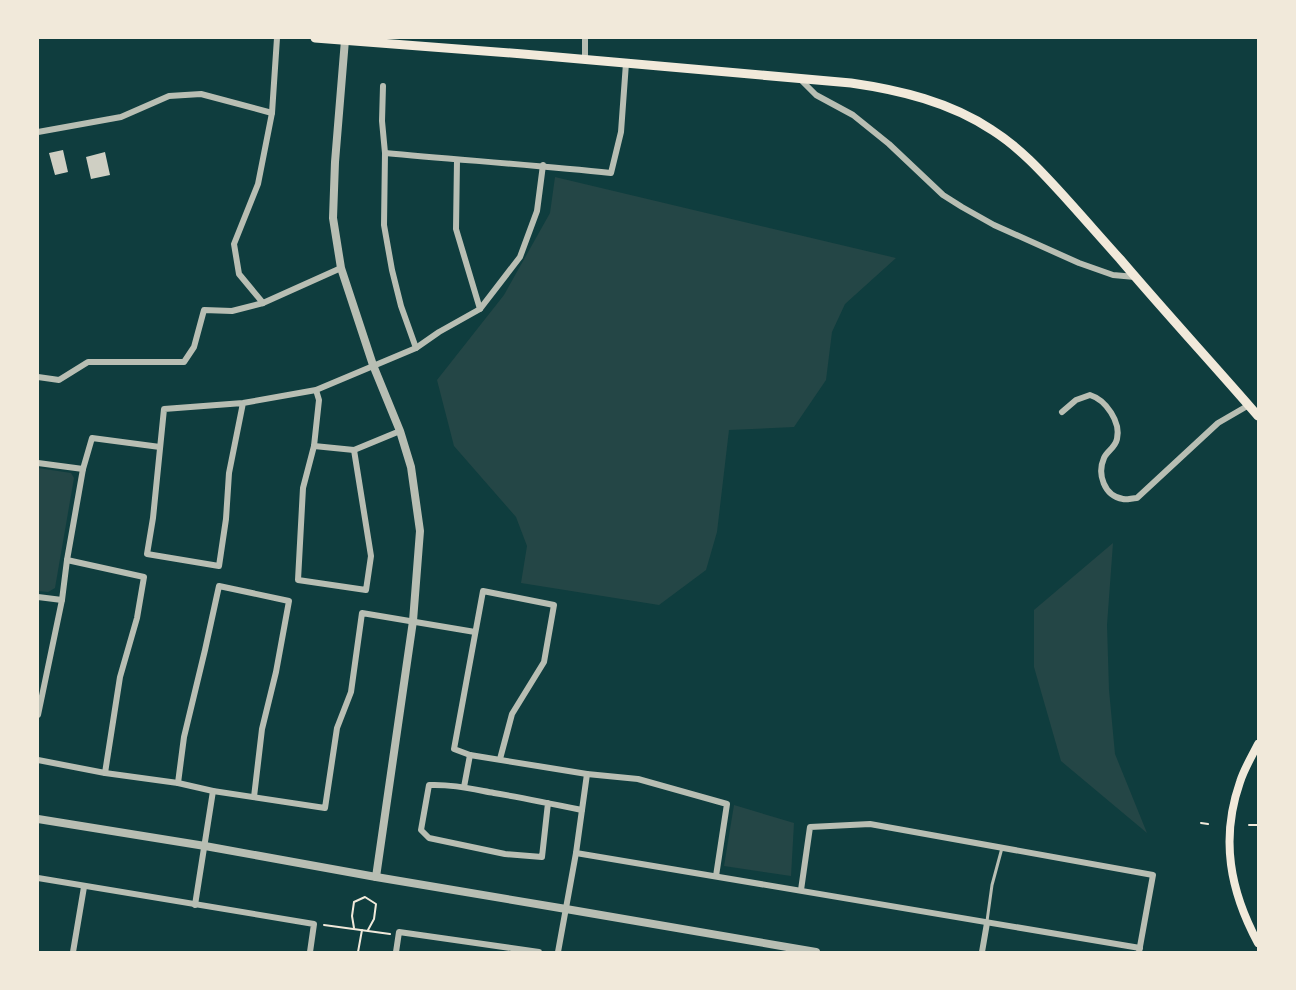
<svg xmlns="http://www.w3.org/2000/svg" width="1296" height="990" viewBox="0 0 1296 990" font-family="'Archivo Narrow',sans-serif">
	<rect width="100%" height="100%" fill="#0f3d3e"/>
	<!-- green -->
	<g fill="#244646">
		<polygon points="555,177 896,258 845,304 832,332 826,380 794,427 729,430 717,532 706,570 659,605 521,583 527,546 516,517 454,446 437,380 504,295 550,213"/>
		<polygon points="38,468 71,473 74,478 55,588 48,592 38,591"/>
		<polygon points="1113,543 1107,625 1109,690 1115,754 1147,833 1061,761 1034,667 1034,610"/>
		<polygon points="734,805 794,823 791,876 724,866"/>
	</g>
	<!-- building -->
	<g fill="#cfcfc3">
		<polygon points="63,150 68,172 55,175 49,153"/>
		<polygon points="105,152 110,175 91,179 86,157"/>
	</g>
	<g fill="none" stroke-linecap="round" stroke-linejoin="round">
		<!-- path -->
		<g stroke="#f1e9da" stroke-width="2">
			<polyline points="1201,823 1208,824"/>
			<polyline points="1249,825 1258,825"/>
			<polyline points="324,925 390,934"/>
			<polyline points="354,928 352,916 354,902 365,897 376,904 374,919 368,930"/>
			<polyline points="358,952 362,930"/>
		</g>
		<!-- service -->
		<polyline stroke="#b8beb3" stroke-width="3" points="987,921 992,885 1002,848"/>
		<!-- minor -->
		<g stroke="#b8beb3" stroke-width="6">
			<polyline points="585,38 585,60"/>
			<polyline points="800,79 816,95 853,115 889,144 943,195 962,207 994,225 1079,263 1113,275 1135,277"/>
			<polyline points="383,86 382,121 385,153 384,225 392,270 401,306 416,348"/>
			<polyline points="38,132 121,117 169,96 201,94 272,113"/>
			<path d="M385,153C460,160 535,165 611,173L621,132L626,63"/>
			<polyline points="457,160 456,229 480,309"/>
			<polyline points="263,303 239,274 234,244 258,184 272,113 277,38"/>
			<polyline points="38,377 59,380 88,362 184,362 194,347 204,310 232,311 263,303 341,268"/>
			<polyline points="316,390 319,400 314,446 303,488 298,580 366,590 371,556 354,450"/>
			<polyline points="243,403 229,473 226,519 219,566 147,554 153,518 164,409 243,403 316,390 416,348 439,332 480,309 520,257 537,211 543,165"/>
			<path d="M1062,412L1076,400L1090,395C1106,400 1121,422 1117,439C1115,448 1107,451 1104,458C1097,474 1104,496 1123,499C1127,500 1132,498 1137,498L1218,423L1249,405"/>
			<polyline points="314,446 354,450 400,431"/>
			<polyline points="38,463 83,469"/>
			<polyline points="67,560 144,577 137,618 120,677 105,773"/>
			<polyline points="38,597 62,600"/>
			<polyline points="38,715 62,600 67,560 83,469 92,438 160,447"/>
			<polyline points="500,759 512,714 544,662 554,605 483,591 454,749 470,755 587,774 638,779 727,804 716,876"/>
			<polyline points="38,760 105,773 178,783 213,791 325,808 337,728 351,692 362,613 475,632"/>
			<polyline points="178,783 184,737 205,650 219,586 289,601 276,672 262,729 254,797"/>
			<polyline points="464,787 470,755"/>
			<path d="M548,803L542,857L505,854L429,838L421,830L429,785C451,784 472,789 494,793C524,798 553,804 582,810"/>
			<polyline points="576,853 1140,948"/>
			<polyline points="38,878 314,924 310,952"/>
			<polyline points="801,890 810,827 870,824 1153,875 1139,952"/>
			<polyline points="195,905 213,791"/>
			<polyline points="73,952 84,887"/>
			<polyline points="396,952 399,932 539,952"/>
			<polyline points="558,952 576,853 587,774"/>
			<polyline points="982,952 987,923"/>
		</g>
		<!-- tertiary -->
		<g stroke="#b8beb3" stroke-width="8">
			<polyline points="345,40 335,162 333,218 341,268 373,365 400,431 411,467 420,531 413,621 376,877"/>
			<polyline points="38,819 205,846 376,877 566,909 816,952"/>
		</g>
		<!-- secondary -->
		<path stroke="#f1e9da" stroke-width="8" d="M1258,744C1252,756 1244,769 1240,782C1220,839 1230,891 1258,943"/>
		<!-- primary -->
		<path stroke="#f1e9da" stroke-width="9" d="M315,38L523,54L851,83C900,90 950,102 992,130C1019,147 1041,171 1062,194C1082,216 1101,238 1120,259C1165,312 1213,364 1258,416"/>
	</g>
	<!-- border -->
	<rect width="1296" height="990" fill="none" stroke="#f1e9da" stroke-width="78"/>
</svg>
